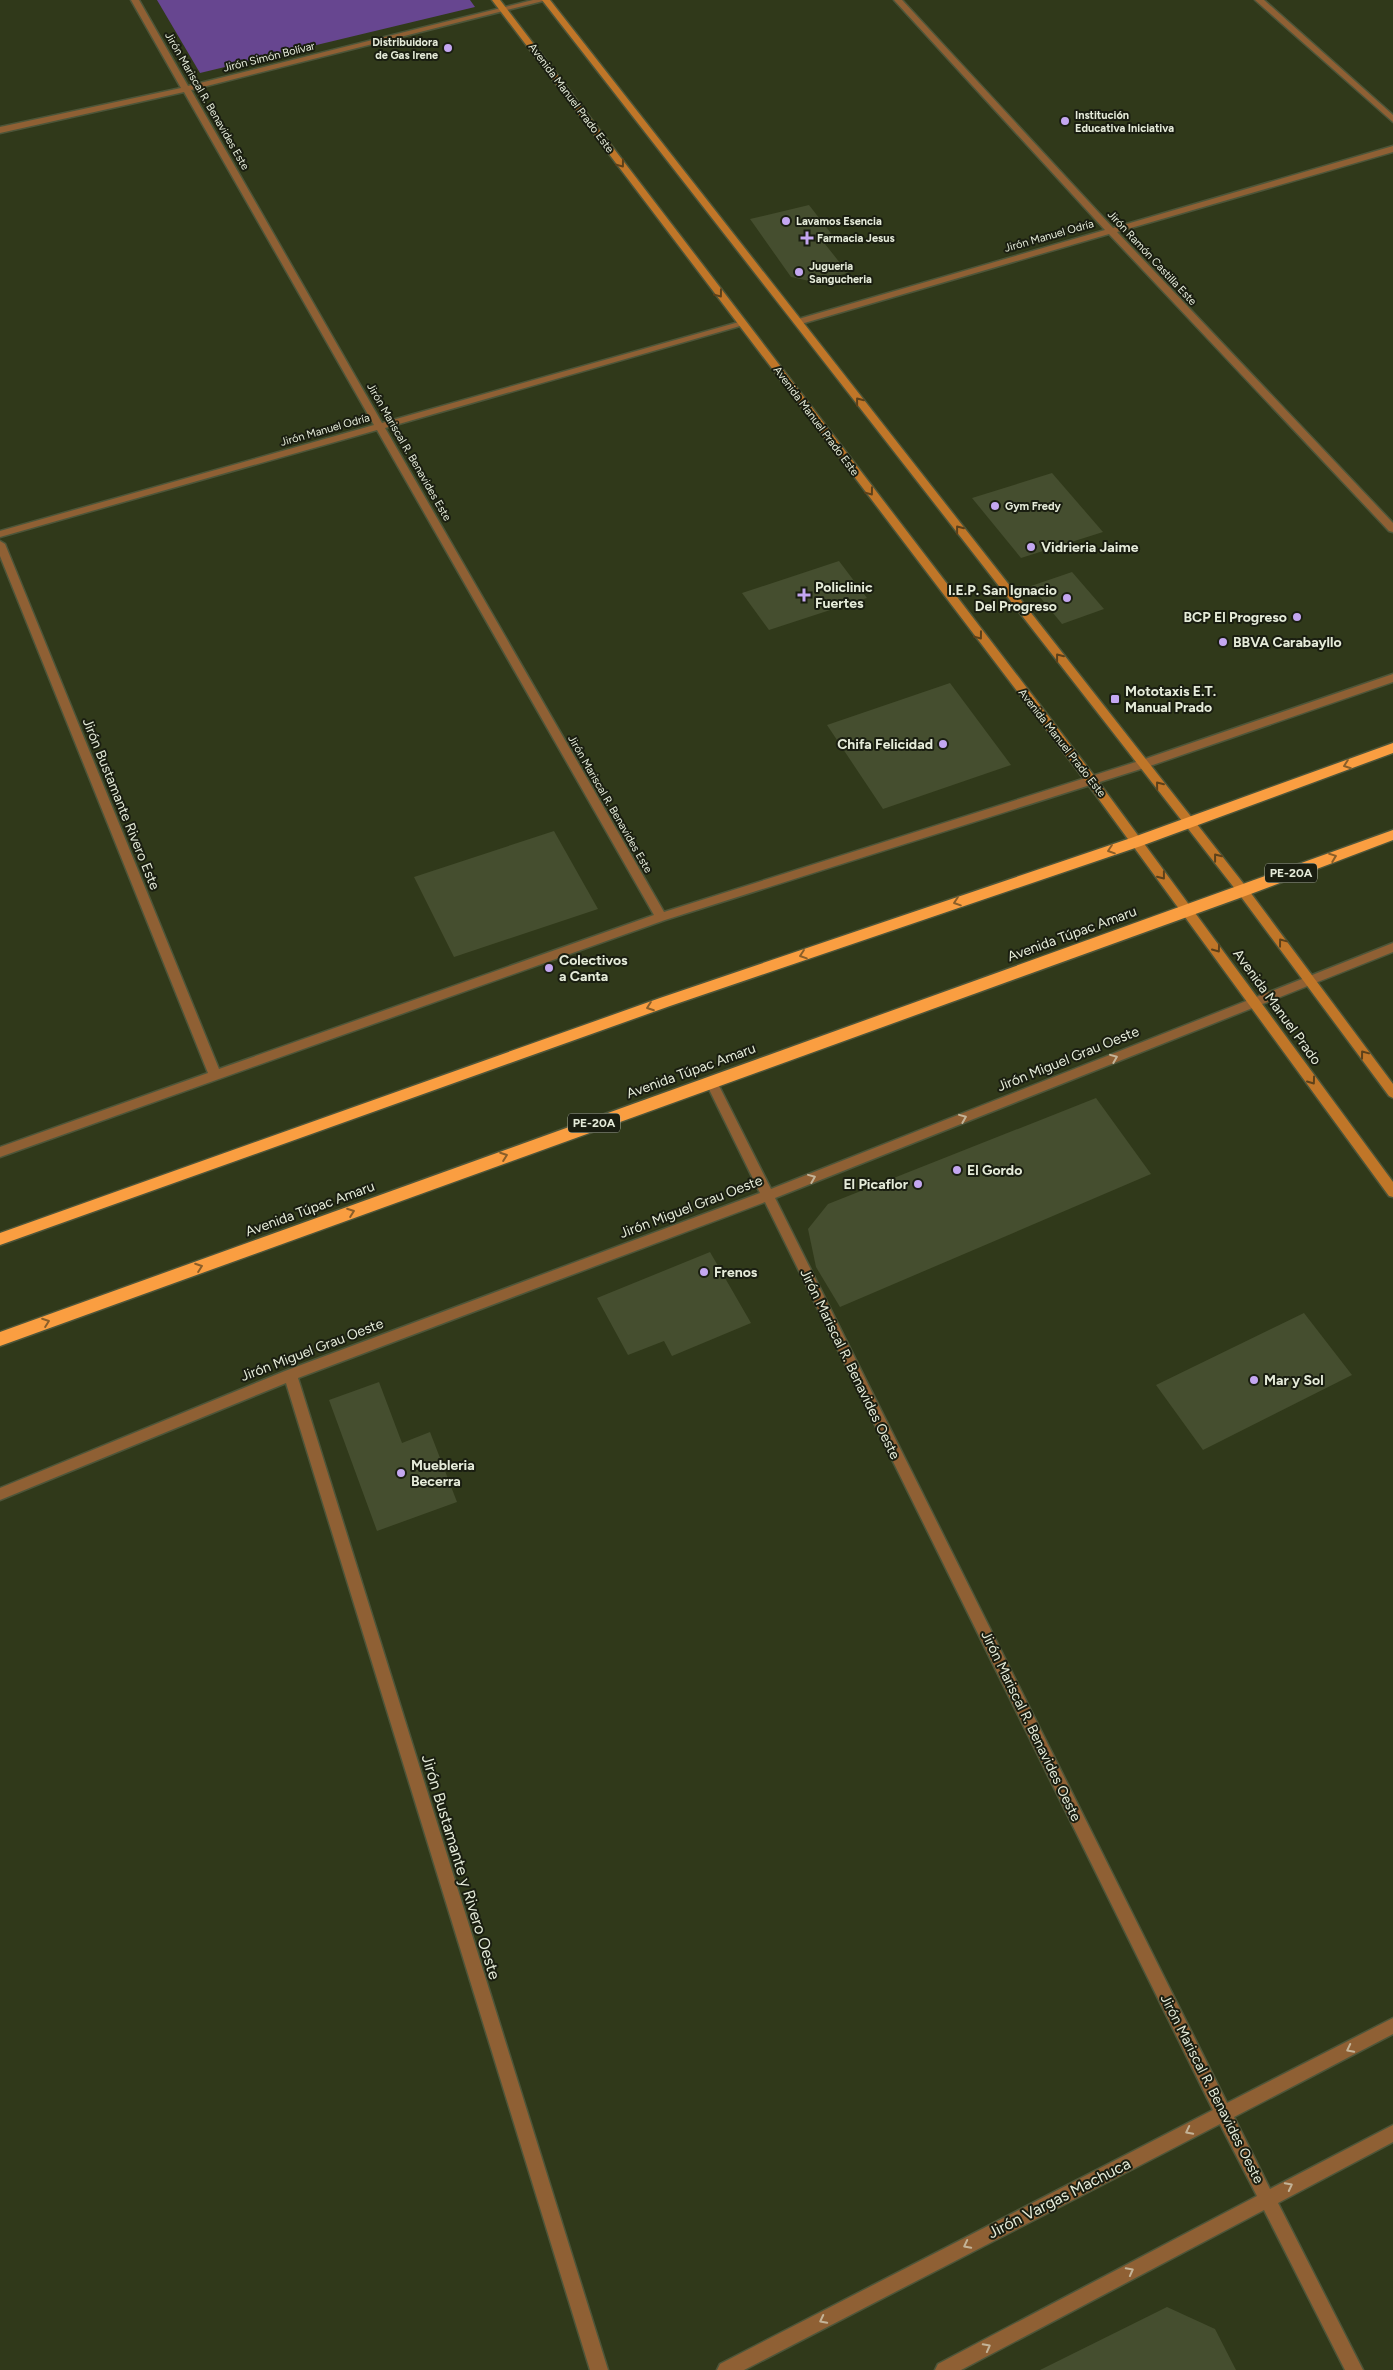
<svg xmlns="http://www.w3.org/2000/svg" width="1393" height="2370" viewBox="0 0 1393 2370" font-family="Figtree,sans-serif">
	<rect width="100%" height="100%" fill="#30391a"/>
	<!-- green -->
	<polygon fill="#674690" points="157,0 470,0 475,7 200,73"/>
	<!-- building -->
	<g fill="#454e2f">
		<polygon points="809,205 837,241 825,244 848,273 814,282 791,277 750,219"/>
		<polygon points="1052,473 1103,532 1021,558 972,498"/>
		<polygon points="839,561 867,598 769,630 742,593"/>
		<polygon points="1072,572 1104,609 1062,624 1031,586"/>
		<polygon points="950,683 1011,765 883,809 827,725"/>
		<polygon points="554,831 598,909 454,957 414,877"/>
		<polygon points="1096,1098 1151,1174 840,1307 816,1267 808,1229 828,1204"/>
		<polygon points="710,1252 751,1323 672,1356 664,1341 628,1355 597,1298"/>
		<polygon points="1304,1313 1352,1375 1203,1450 1156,1385"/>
		<polygon points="379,1382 402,1443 430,1432 457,1502 377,1531 329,1400"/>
		<polygon points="1167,2307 1215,2329 1236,2370 1040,2370"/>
	</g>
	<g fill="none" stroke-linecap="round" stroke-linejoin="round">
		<defs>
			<g id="street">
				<polygon points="131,0 139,0 188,86 533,0 547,0 191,90 382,423 739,322 745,322 747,324 385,428 664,912 1139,761 1393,674 1393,682 1147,767 665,920 0,1157 0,1147 208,1073 0,556 0,541 5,544 219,1069 654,915 377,430 0,537 0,531 374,425 184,92 0,133 0,127 181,88"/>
				<polygon points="894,0 902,0 1113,228 1393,146 1393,152 1117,232 1393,523 1393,532 1389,531 1109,234 801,324 795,324 795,320 1105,230"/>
				<polygon points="1255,0 1264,0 1393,115 1393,122"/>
				<polygon points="1393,943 1393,952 775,1198 1227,2103 1393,2018 1393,2034 1234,2117 1270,2189 1393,2125 1393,2142 1278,2203 1363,2370 1345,2370 1264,2210 961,2370 935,2370 938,2364 1257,2196 1220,2124 744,2370 717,2370 720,2364 1213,2110 765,1202 298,1378 608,2370 590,2370 286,1383 0,1500 0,1488 285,1371 760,1193 705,1081 707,1078 715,1078 771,1189"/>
			</g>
			<g id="secondary">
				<polygon points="492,0 500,0 1095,777 1393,1182 1393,1197 1389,1196 1087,783"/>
				<polygon points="542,0 550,0 1247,888 1393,1084 1393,1098 1389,1096 1239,894"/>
			</g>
			<g id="highway">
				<polygon points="1393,743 1393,753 1141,846 670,1006 0,1245 0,1233 660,998 1131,838"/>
				<polygon points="1393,830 1393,840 1248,895 0,1346 0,1332"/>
			</g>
		</defs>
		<!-- street casing -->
		<use href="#street" stroke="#4d5539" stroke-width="3"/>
		<!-- secondary casing -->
		<use href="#secondary" stroke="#4d5539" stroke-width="3"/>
		<!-- highway casing -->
		<use href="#highway" stroke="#4d5539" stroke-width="3"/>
		<!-- street -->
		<use href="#street" fill="#8f6034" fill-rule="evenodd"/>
		<!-- secondary -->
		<use href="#secondary" fill="#c07628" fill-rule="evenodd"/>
		<!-- highway -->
		<use href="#highway" fill="#fa9e41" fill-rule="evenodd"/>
	</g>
	<!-- one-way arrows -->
	<defs><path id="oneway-chevron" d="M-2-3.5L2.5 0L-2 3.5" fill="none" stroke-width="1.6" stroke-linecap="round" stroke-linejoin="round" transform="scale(1.25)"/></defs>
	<g stroke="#5c411a">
		<use href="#oneway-chevron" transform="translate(621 164) rotate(53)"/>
		<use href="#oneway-chevron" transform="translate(719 294) rotate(53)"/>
		<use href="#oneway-chevron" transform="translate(859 401) rotate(-128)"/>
		<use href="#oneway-chevron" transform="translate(870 492) rotate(53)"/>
		<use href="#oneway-chevron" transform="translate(959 529) rotate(-128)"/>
		<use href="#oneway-chevron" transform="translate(979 636) rotate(53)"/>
		<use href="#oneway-chevron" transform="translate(1059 657) rotate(-128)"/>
		<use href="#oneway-chevron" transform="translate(1159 785) rotate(-129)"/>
		<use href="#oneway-chevron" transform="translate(1217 857) rotate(-128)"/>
		<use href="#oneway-chevron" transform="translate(1162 876) rotate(52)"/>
		<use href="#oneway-chevron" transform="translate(1282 942) rotate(-127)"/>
		<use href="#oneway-chevron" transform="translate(1217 949) rotate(54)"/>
		<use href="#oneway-chevron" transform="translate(1364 1054) rotate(-127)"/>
		<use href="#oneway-chevron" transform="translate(1312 1081) rotate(54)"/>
	</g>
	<g stroke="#8a5e29">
		<use href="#oneway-chevron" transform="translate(1347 765) rotate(160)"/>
		<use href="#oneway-chevron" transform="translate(1111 850) rotate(161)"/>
		<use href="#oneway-chevron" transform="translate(1333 857) rotate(-21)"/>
		<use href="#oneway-chevron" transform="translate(957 902) rotate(161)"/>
		<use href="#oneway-chevron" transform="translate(803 955) rotate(161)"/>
		<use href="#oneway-chevron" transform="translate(650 1007) rotate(160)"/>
		<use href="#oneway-chevron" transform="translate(504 1156) rotate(-20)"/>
		<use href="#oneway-chevron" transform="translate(351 1212) rotate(-20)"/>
		<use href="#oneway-chevron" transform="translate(199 1267) rotate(-20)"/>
		<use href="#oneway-chevron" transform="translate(46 1322) rotate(-20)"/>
	</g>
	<g stroke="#c3b397">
		<use href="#oneway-chevron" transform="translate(1114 1058) rotate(-22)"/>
		<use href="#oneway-chevron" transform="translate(963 1118) rotate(-22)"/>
		<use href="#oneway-chevron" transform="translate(812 1178) rotate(-22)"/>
		<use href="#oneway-chevron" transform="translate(1350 2049) rotate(153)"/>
		<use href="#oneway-chevron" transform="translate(1189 2131) rotate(153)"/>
		<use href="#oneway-chevron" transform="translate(1289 2186) rotate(-27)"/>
		<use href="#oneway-chevron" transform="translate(967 2245) rotate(153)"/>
		<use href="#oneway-chevron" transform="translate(1130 2271) rotate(-28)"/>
		<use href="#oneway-chevron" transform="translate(823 2320) rotate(153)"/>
		<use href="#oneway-chevron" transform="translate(987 2347) rotate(-28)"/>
	</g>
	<!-- markers -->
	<g fill="#c4a7f1" stroke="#1a1e11" stroke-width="2">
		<circle cx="448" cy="48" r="5"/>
		<circle cx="1065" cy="121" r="5"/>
		<circle cx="786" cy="221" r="5"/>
		<path d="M804.5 230.5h5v5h5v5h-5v5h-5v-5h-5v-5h5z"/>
		<circle cx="799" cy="272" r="5"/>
		<circle cx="995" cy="506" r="5"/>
		<circle cx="1031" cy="547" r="5"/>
		<path d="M801.5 587.5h5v5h5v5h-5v5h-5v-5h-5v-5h5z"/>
		<circle cx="1067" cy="598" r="5"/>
		<circle cx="1297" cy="617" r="5"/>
		<circle cx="1223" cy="642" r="5"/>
		<rect x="1110" y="694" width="10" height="10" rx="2.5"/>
		<circle cx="943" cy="744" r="5"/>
		<circle cx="549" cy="968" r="5"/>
		<circle cx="957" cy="1170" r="5"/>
		<circle cx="918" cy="1184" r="5"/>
		<circle cx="704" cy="1272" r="5"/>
		<circle cx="1254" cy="1380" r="5"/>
		<circle cx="401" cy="1473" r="5"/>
	</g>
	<g text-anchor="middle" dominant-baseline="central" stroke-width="4" stroke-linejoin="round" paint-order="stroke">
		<!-- far-poi labels -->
		<g font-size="11" font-weight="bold" fill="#e5ebd9" stroke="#1a1e11" text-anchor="start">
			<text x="438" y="42" text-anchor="end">Distribuidora<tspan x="438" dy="13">de Gas Irene</tspan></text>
			<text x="1075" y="115">Institución<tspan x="1075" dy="13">Educativa Iniciativa</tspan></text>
			<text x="796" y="221">Lavamos Esencia</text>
			<text x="817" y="238">Farmacia Jesus</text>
			<text x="809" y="266">Jugueria<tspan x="809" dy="13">Sangucheria</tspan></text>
			<text x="1005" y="506">Gym Fredy</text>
		</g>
		<!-- far-street labels -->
		<g font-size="11" fill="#e5ebd9" stroke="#1a1e11">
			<text transform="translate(269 57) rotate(-14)">Jirón Simón Bolívar</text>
			<text transform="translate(571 98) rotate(53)">Avenida Manuel Prado Este</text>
			<text transform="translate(207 101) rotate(60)">Jirón Mariscal R. Benavides Este</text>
			<text transform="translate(1049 236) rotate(-16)">Jirón Manuel Odría</text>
			<text transform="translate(1152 258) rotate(47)">Jirón Ramón Castilla Este</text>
			<text transform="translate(816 421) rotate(53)">Avenida Manuel Prado Este</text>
			<text transform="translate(325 430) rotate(-16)">Jirón Manuel Odría</text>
			<text transform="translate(409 452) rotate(60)">Jirón Mariscal R. Benavides Este</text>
			<text transform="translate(1062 743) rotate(52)">Avenida Manuel Prado Este</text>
			<text transform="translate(610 804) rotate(60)">Jirón Mariscal R. Benavides Este</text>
		</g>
		<!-- shield labels -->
		<g fill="#1a1e11" stroke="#a8ae9d" stroke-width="1">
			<rect x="1265" y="863.5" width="52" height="19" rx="4"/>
			<rect x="568" y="1113.5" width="52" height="19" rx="4"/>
		</g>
		<g font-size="12" font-weight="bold" fill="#e5ebd9">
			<text x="1291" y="873">PE-20A</text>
			<text x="594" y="1123">PE-20A</text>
		</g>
		<!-- poi labels -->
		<g font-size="14" font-weight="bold" fill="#e5ebd9" stroke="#1a1e11" text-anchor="start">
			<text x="1041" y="547">Vidrieria Jaime</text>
			<text x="815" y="587">Policlinic<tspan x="815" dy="16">Fuertes</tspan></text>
			<text x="1057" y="590" text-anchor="end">I.E.P. San Ignacio<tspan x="1057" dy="16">Del Progreso</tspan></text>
			<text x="1287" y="617" text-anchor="end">BCP El Progreso</text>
			<text x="1233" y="642">BBVA Carabayllo</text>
			<text x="1125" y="691">Mototaxis E.T.<tspan x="1125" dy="16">Manual Prado</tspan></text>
			<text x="933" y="744" text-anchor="end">Chifa Felicidad</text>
			<text x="559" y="960">Colectivos<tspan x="559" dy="16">a Canta</tspan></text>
			<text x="967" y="1170">El Gordo</text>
			<text x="908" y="1184" text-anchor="end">El Picaflor</text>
			<text x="714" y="1272">Frenos</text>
			<text x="1264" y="1380">Mar y Sol</text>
			<text x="411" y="1465">Muebleria<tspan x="411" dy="16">Becerra</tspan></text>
		</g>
		<!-- street labels -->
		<g font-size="14" fill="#e5ebd9" stroke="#1a1e11">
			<text transform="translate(121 804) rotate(68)">Jirón Bustamante Rivero Este</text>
			<text transform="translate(1072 934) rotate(-20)">Avenida Túpac Amaru</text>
			<text transform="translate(1277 1007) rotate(54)">Avenida Manuel Prado</text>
			<text transform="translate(1068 1059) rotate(-22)">Jirón Miguel Grau Oeste</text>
			<text transform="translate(691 1071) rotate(-20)">Avenida Túpac Amaru</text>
			<text transform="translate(691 1207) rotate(-21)">Jirón Miguel Grau Oeste</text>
			<text transform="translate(310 1209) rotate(-20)">Avenida Túpac Amaru</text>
			<text transform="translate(312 1350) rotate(-21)">Jirón Miguel Grau Oeste</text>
			<text transform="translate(850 1364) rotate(64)">Jirón Mariscal R. Benavides Oeste</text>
			<text transform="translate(1031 1726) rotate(64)">Jirón Mariscal R. Benavides Oeste</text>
			<text transform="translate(1212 2089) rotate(63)">Jirón Mariscal R. Benavides Oeste</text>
		</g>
		<!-- near-street labels -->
		<g font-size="16" fill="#e5ebd9" stroke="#1a1e11">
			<text transform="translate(461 1867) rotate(73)">Jirón Bustamante y Rivero Oeste</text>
			<text transform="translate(1059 2198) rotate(-27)">Jirón Vargas Machuca</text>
		</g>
	</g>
</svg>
